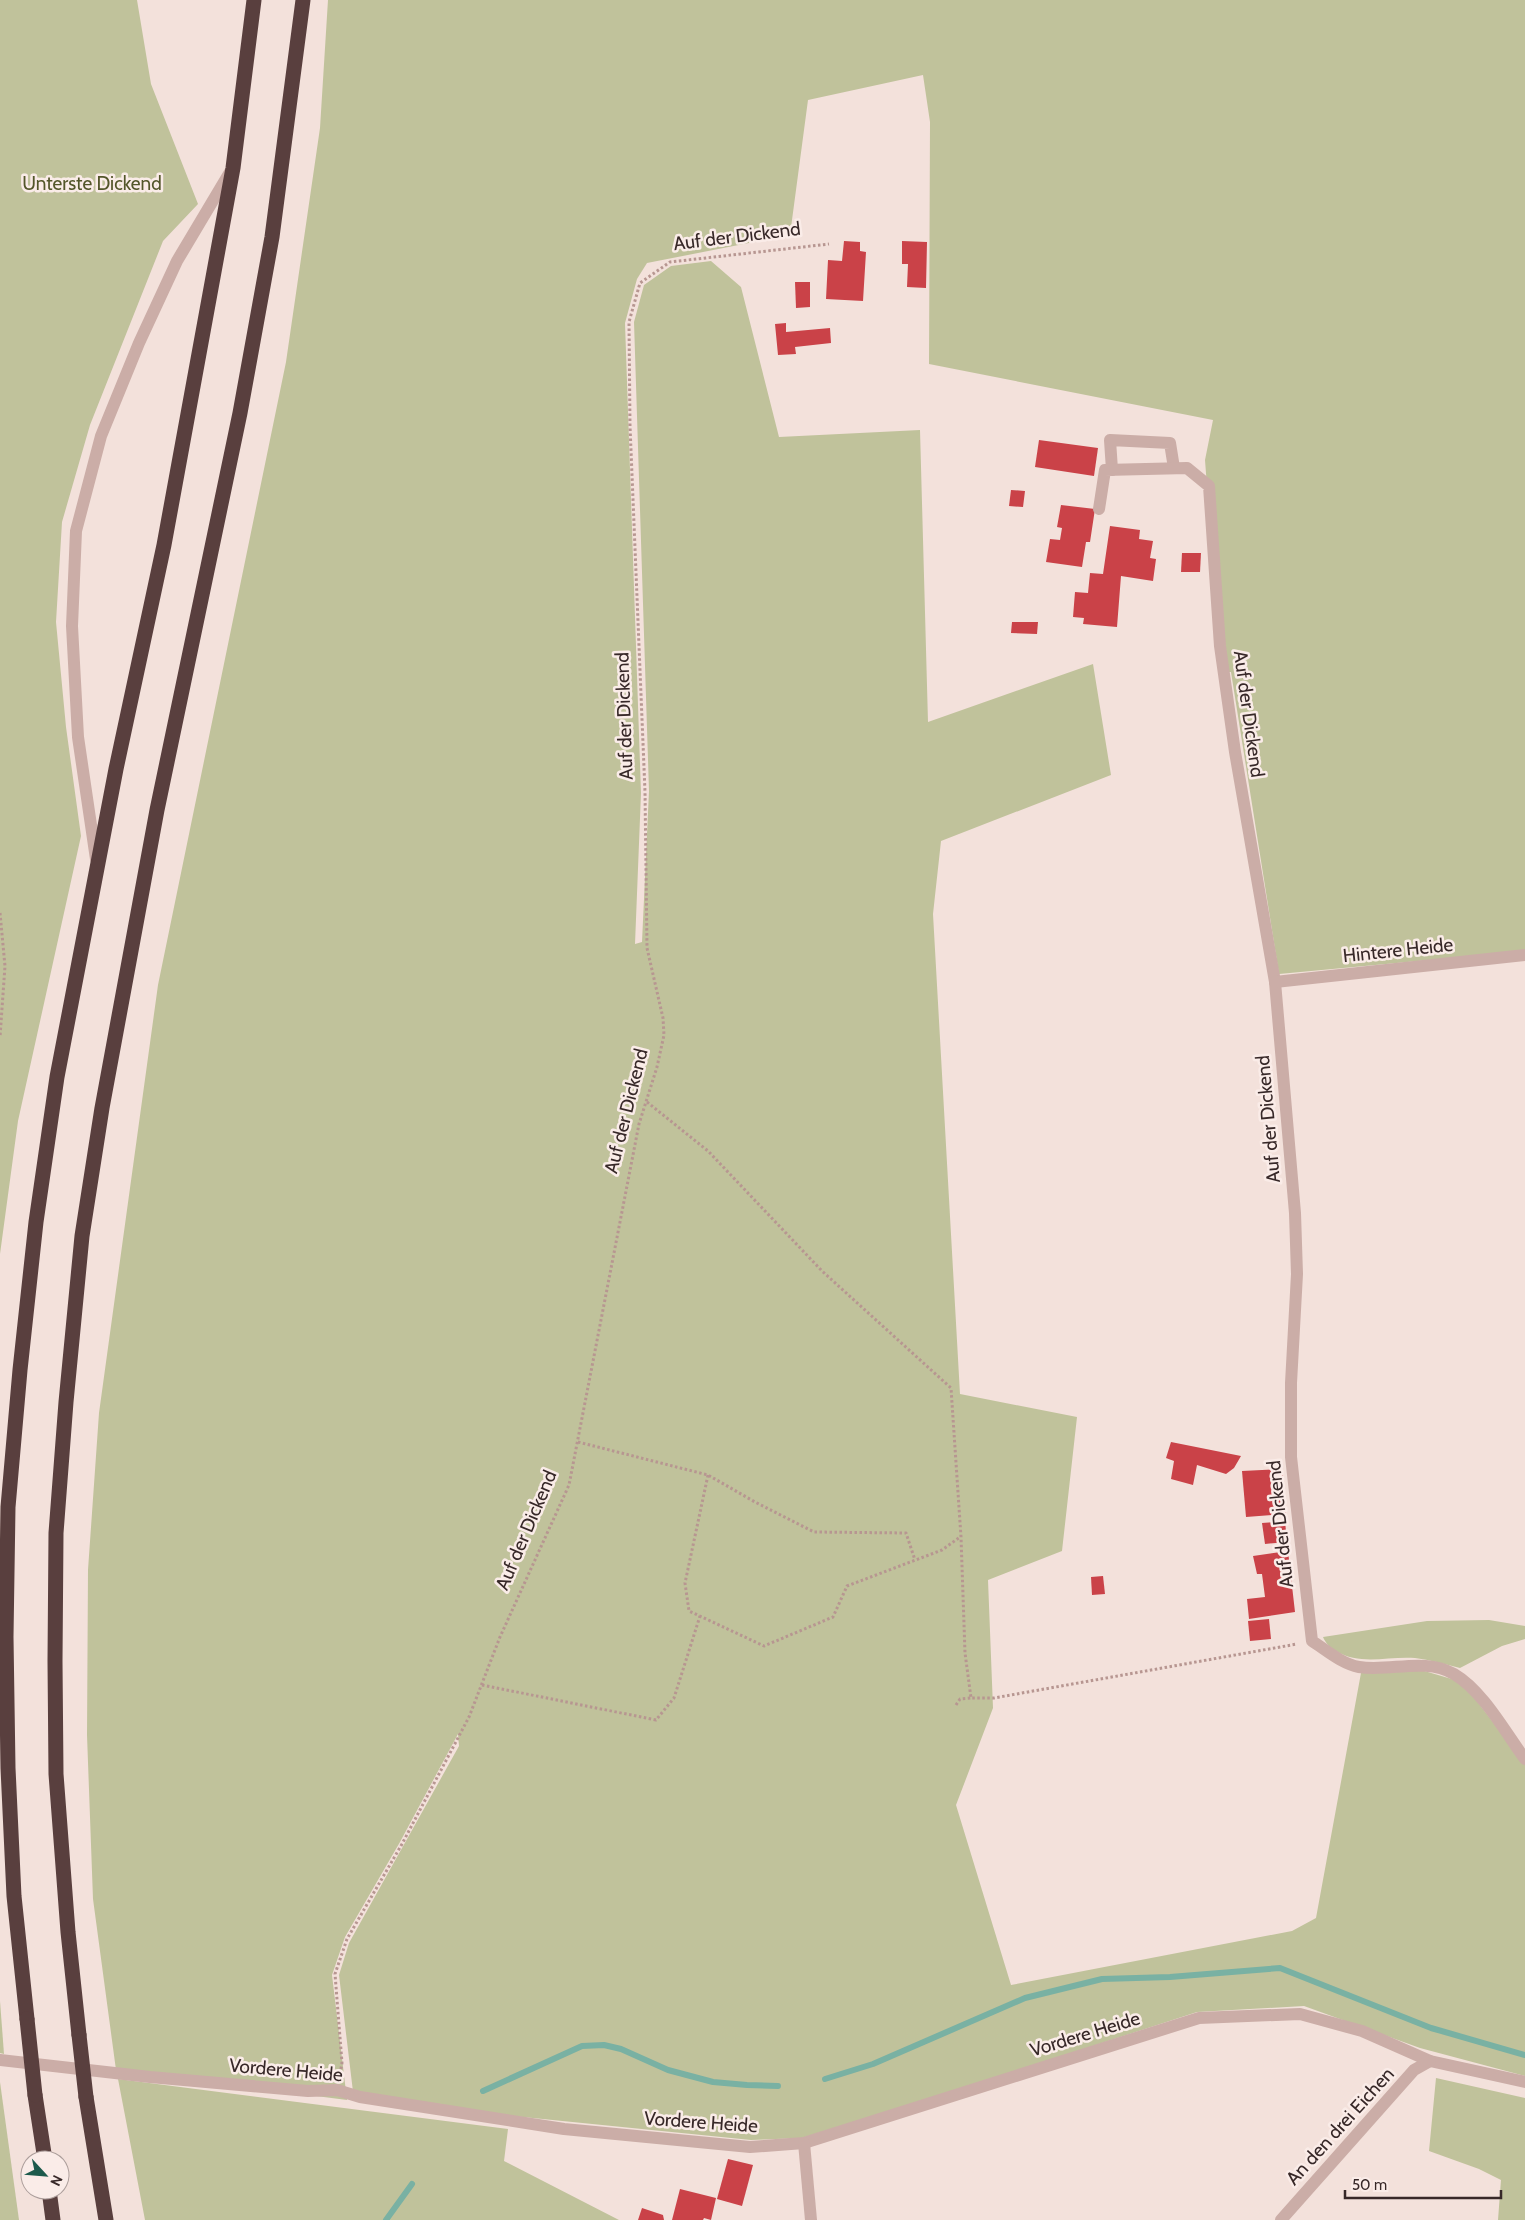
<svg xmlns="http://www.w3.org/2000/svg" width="1525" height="2220" viewBox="0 0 1525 2220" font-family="Cabin,sans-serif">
	<rect width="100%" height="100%" fill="#f3e1db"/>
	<!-- green -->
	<g fill="#c0c29b">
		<polygon points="0,0 137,0 151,84 198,204 163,241 90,425 62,522 56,622 66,727 81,836 18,1121 0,1254"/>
		<polygon points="328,0 1525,0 1525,951 1279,974 1231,672 1221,672 1205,460 1213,420 929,364 930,122 923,75 808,100 790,235 647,263 637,279 625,323 641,793 635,944 642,942 649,791 634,322 644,285 671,266 711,261 741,287 779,437 920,430 928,722 1093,664 1111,775 941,841 933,914 960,1394 1077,1417 1062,1551 988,1580 993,1708 956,1805 1011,1985 1292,1931 1316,1918 1361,1673 1421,1670 1455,1680 1470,1692 1525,1764 1525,2076 1420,2048 1304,2006 1197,2012 1013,2072 802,2138 751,2140 354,2100 339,1975 349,1943 459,1746 458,1734 400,1842 345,1937 332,1975 347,2100 116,2070 93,1899 87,1735 88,1570 99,1413 158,985 286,362 320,128"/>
		<path d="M1489,1620L1525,1626V1639L1502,1646L1460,1668C1444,1664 1430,1660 1415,1658C1387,1656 1361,1666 1336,1651C1330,1647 1326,1644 1323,1637L1427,1621Z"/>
		<polygon points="0,2001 4,2054 0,2053"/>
		<polygon points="1436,2078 1525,2098 1525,2220 1498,2220 1501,2180 1479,2169 1429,2151"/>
		<polygon points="118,2079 508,2129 504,2161 619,2220 145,2220"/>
		<polygon points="0,2082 19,2220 0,2220"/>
	</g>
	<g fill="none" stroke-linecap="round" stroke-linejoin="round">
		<!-- stream -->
		<g stroke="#79b1a3" stroke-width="6">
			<polyline points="825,2079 873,2064 1025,1998 1102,1979 1170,1977 1280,1968 1431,2028 1525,2055"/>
			<polyline points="483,2091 582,2046 604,2045 621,2049 668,2070 713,2082 747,2085 778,2086"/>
			<polyline points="386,2220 412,2184"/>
		</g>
	</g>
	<!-- building -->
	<g fill="#ca4248">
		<polygon points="844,241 860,242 860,251 866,252 863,301 826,299 828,260 842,261"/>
		<polygon points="902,241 927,242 926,288 907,287 908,264 902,264"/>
		<polygon points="795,282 810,282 810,307 796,308"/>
		<polygon points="786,323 786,332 830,328 831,343 795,347 796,354 778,355 775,324"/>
		<polygon points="1039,440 1098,448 1094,476 1035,467"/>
		<polygon points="1011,490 1025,491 1023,507 1009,506"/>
		<polygon points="1061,505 1095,509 1090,542 1086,542 1082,567 1046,562 1050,539 1060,540 1062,528 1057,527"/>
		<polygon points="1110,526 1140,530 1139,539 1153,541 1150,558 1156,559 1153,581 1121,576 1117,627 1083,624 1084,618 1073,617 1075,592 1088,593 1090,573 1103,574"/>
		<polygon points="1182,553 1201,553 1200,572 1181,572"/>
		<polygon points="1012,622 1038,622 1037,634 1011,633"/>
		<polygon points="1171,1442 1241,1456 1234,1468 1226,1474 1197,1465 1193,1485 1171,1479 1174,1461 1166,1458"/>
		<polygon points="1282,1469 1286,1514 1246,1517 1242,1471"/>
		<polygon points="1285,1521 1287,1542 1265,1544 1262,1523"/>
		<polygon points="1288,1551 1295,1612 1249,1619 1247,1599 1265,1597 1262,1574 1257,1574 1253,1556"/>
		<polygon points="1103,1576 1105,1594 1092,1595 1091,1577"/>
		<polygon points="1269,1619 1271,1639 1250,1641 1248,1621"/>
		<polygon points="728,2159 753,2165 742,2206 717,2199"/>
		<polygon points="680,2189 716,2198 711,2220 704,2218 703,2220 672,2220"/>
		<polygon points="642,2208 663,2215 664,2220 638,2220"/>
	</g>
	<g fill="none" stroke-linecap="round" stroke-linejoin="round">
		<!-- path -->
		<g stroke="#b79691" stroke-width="3" stroke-dasharray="2.5 2.5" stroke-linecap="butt">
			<polyline points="0,913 5,966 0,1037"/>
			<polyline points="647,1102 708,1151 822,1271 951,1388 961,1537 965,1653 971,1698 994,1698 1297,1644"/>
			<polyline points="578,1442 708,1475 755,1502 814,1532 906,1533 915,1560"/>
			<polyline points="708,1475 685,1583 689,1611 764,1646 833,1617 847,1586 942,1550 960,1537"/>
			<polyline points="482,1685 656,1720 674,1698 700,1616"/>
			<polyline points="956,1705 960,1699 971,1698"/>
			<polyline points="340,2074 342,2063 335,1974 347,1939 402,1844 469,1717 500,1637 569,1485 639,1124 657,1067 664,1035 663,1018 647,948 645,792 630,426 629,322 640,283 670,262 829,244"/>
		</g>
		<!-- minor -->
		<g stroke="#cbada7" stroke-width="12">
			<polyline points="1112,470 1110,440 1170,443 1174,468"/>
			<path d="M1099,509L1105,470L1187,468L1209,486L1220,646L1235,752L1275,982L1295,1213L1297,1274L1291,1383V1457L1312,1641C1326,1650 1342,1664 1359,1667C1391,1672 1424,1657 1454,1674C1483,1691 1505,1732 1525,1759"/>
			<polyline points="96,859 78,737 72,626 76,531 101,436 139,343 177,261 230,172"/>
			<polyline points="1275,982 1525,955"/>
			<polyline points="0,2060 150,2077 308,2091 337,2090 360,2097 564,2129 750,2147 804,2143 1199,2018 1300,2014 1362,2031 1430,2061 1525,2082"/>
			<polyline points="804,2143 811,2220"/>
			<polyline points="1281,2220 1414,2070 1430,2061"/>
		</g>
		<!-- highway -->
		<g stroke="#593f3e" stroke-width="15">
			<polyline points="27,2019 14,1896 8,1768 6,1637 8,1507 20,1370 36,1222 57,1077 116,769 164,545 233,168 254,0"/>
			<polyline points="79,2035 68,1932 56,1774 55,1661 56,1533 66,1402 82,1236 102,1108 157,810 240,413 272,237 303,0"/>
			<polyline points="35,2095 45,2160"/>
			<polyline points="86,2097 106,2220"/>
			<polyline points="49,2190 53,2220"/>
		</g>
		<!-- highway-bridge -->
		<g stroke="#593f3e" stroke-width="15">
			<polyline points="27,2019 35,2095"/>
			<polyline points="79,2035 86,2097"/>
		</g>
	</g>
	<g text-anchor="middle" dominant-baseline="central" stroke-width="5" stroke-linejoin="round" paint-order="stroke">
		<!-- park labels -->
		<g font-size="19" fill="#53562a" stroke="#faece8">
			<text x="92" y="183">Unterste Dickend</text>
		</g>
		<!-- street labels -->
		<g font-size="19" fill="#372828" stroke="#faece8">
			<text transform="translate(737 236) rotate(-7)">Auf der Dickend</text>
			<text transform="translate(1249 714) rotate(82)">Auf der Dickend</text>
			<text transform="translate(624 716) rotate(-92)">Auf der Dickend</text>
			<text transform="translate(1398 950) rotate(-6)">Hintere Heide</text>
			<text transform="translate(626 1111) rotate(-76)">Auf der Dickend</text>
			<text transform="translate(1268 1119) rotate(-95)">Auf der Dickend</text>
			<text transform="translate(1280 1524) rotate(-96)">Auf der Dickend</text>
			<text transform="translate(526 1530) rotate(-67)">Auf der Dickend</text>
			<text transform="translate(1085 2034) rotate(-17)">Vordere Heide</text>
			<text transform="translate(286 2070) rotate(5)">Vordere Heide</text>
			<text transform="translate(701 2122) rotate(4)">Vordere Heide</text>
			<text transform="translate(1340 2126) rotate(-48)">An den drei Eichen</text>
		</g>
	</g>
	<!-- north arrow -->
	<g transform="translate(45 2175) rotate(116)"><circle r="24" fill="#faece8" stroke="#ac9e9b"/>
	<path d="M0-4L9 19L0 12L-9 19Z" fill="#1c5a4c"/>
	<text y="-8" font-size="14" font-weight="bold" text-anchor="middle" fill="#372828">N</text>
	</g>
	<!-- scale -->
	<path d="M1345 2190v8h156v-8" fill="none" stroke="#372828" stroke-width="2.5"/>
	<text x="1352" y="2190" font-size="15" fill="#372828" stroke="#faece8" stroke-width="4" paint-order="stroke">50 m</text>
</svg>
